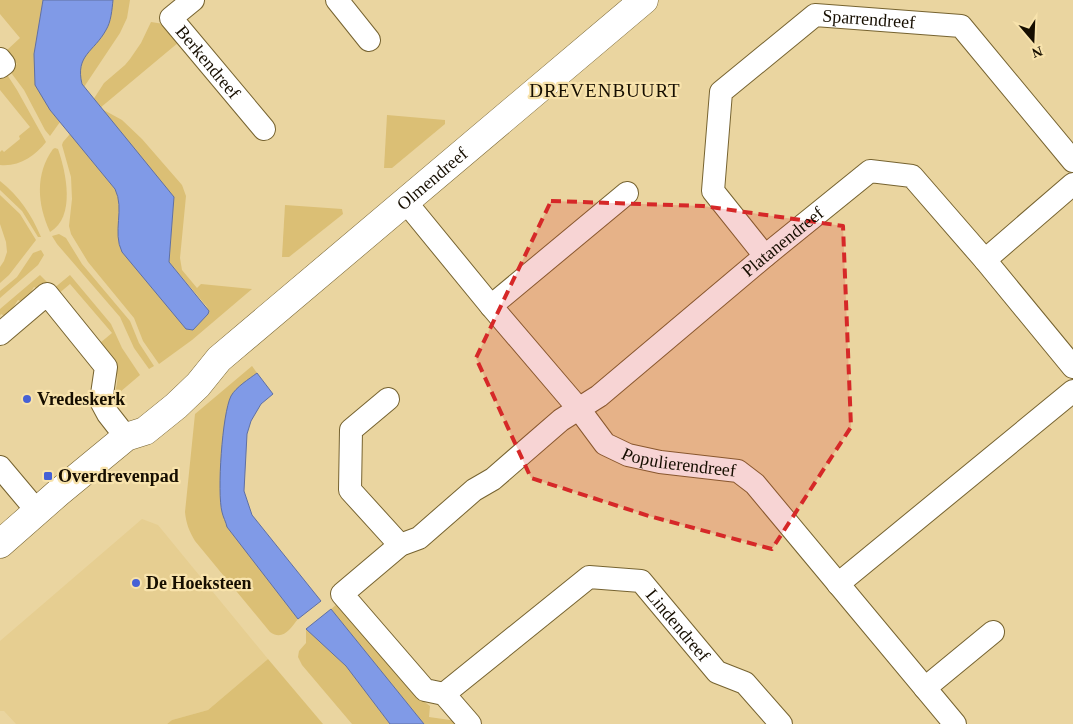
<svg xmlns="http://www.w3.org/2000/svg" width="1073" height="724" viewBox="0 0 1073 724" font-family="'Times New Roman',serif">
	<rect width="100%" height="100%" fill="#ead5a0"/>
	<!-- built -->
	<polygon fill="#e6ce91" points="142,519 158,525 268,659 208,710 172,720 167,724 16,724 4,711 0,711 0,641"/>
	<!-- green -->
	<g fill="#dbbf75">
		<polygon points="0,0 43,0 34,54 50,110 60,122 50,136 45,130 24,90 9,70 17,64 6,51 20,38 0,14"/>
		<path d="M113,0H130L127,18L120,33L84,87C78,77 80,66 84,57L111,15Z"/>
		<path d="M151,22L164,24L179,42L100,108L122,120L142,139L182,185L186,196L180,258L182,270L197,288L201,284L252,289L192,340L159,364L143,341L134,318L88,262L71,234L69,226L72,199L71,177L62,145L63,142L70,134L115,189C125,209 112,232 122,252L208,308L169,262L174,197L100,108L93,100L104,83L125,65L130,59L141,43Z"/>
		<path d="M6,73L17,90L46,142C35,156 19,167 0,165V152L2,150L4,152L20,139L19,136L30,127L0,90V78Z"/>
		<polygon points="387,115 445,120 445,124 392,168 384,168"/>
		<path d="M55,148L58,149C66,172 76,217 50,232C37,204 35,174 53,149Z"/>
		<path d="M0,181C20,197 31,214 41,237H38L22,211L0,190Z"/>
		<polygon points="0,195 20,214 36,240 9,275 0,283 0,267 4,261 7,252 6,242 0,224"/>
		<polygon points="285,205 342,209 343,214 289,257 282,257"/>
		<polygon points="59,234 66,238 82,264 130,321 139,343 154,366 149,369 134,348 120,317 57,244 52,236"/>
		<polygon points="41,250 44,255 38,265 0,298 0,291 17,277 33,253"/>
		<polygon points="40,275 48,283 40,290 34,287 24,303 18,300 7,317 1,314 0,316 0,309"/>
		<path d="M70,275L111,324L122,348L140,375L113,398C123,371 115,365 100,343L112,333L70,284L57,295L53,289Z"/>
		<path d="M252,366L257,373L246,381L226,416L222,444L220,493L222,512L228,527L298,619C290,629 283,641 270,632L195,541C189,531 186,523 185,512L195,414Z"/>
		<polygon points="341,601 423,701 430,706 429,717 457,721 460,724 424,724 331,609"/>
		<polygon points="306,629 346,666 390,724 352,724 302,665 298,657 299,651 306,643"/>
		<polygon points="268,659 323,724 167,724 172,720 208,710"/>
	</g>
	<!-- water -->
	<g fill="#809ae7" stroke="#6070a2">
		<path d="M43,0H113C112,10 111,22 106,30C94,52 75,55 82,84L174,197L169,262L209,311L208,314L193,330L186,329L122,252C112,232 125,209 115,189L50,110L35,85L34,54Z"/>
		<path d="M257,373L273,394L261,404L251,421L247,434L244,491L252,515L321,601L298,619L227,527C226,522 223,517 222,512C217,493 222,414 231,396C236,387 249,379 257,373Z"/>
		<polygon points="331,609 424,724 390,724 346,666 306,629"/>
	</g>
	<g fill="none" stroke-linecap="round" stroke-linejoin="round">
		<defs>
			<g id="minor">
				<path id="s1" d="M193,0L171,18L264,129"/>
				<polyline points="337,0 369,40"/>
				<polyline points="0,59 4,64 0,67"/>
				<path id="s2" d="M405,201L491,306L579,409L605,444L628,455L660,462L738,471L755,484L955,724"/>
				<path id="s3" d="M765,256L713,191L721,92L815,15L961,26L1073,161"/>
				<polyline points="985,260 1073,184"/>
				<polyline points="491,306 627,193"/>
				<polyline points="0,334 47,294 106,367 101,401 108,414 126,437"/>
				<polyline points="388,399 351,430 350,490 400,545"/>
				<polyline points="0,467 37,511"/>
				<polyline points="838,584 1073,391"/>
				<polyline points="925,688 993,632"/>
				<path id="s4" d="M444,694L589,577L641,581L717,672L745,683L781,724"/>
				<path id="s5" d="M470,724L444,694L425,690L342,594L400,545L419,538L474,490L493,479L561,420L599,396L765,256L870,171L912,176L985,260L1073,367"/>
			</g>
			<g id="tertiary">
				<path id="s6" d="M0,544L58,493L126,437L145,431L176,406L198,385L219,359L644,0"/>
			</g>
		</defs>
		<!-- minor casing -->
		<use href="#minor" stroke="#766330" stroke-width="24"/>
		<!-- tertiary casing -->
		<use href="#tertiary" stroke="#766330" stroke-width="29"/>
		<!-- minor -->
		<use href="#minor" stroke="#fff" stroke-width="22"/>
		<!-- tertiary -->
		<use href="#tertiary" stroke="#fff" stroke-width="28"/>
	</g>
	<!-- marked area -->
	<path fill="#d62828" fill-opacity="0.2" stroke="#d62828" stroke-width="4" stroke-dasharray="10 6" stroke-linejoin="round" d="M551,201L703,206L843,226L851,427L772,549L649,516L531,478L476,358Z"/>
	<!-- markers -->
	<g fill="#4661d5" stroke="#f8e3ac" stroke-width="2">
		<circle cx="27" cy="399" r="5"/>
		<rect x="43" y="471" width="10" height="10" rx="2.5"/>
		<circle cx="136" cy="583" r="5"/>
	</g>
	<g text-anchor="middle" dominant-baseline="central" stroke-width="4.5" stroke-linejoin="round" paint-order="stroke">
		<!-- street labels -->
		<g font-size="18" fill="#160e00" stroke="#f8e3ac">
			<text stroke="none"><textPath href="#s3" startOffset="358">Sparrendreef</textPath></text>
			<text stroke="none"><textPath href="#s1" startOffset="86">Berkendreef</textPath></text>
			<text stroke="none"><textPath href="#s6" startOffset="568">Olmendreef</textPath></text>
			<text stroke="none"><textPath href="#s5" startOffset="752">Platanendreef</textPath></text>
			<text stroke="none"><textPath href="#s2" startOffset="392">Populierendreef</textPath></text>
			<text stroke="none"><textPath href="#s4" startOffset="296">Lindendreef</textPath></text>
		</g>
		<!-- poi labels -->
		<g font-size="18" font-weight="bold" fill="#160e00" stroke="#f8e3ac" text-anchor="start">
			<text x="37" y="399">Vredeskerk</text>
			<text x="58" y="476">Overdrevenpad</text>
			<text x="146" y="583">De Hoeksteen</text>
		</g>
		<!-- neighbourhood labels -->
		<g font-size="19" letter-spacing="1" fill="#160e00" stroke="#f8e3ac">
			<text x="605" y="90">DREVENBUURT</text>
		</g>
	</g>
	<!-- north arrow -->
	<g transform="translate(1033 40) rotate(161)" stroke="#f8e3ac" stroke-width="4" paint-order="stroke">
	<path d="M0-4L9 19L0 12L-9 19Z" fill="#160e00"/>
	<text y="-8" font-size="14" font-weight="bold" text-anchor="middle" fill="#160e00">N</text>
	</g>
</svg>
